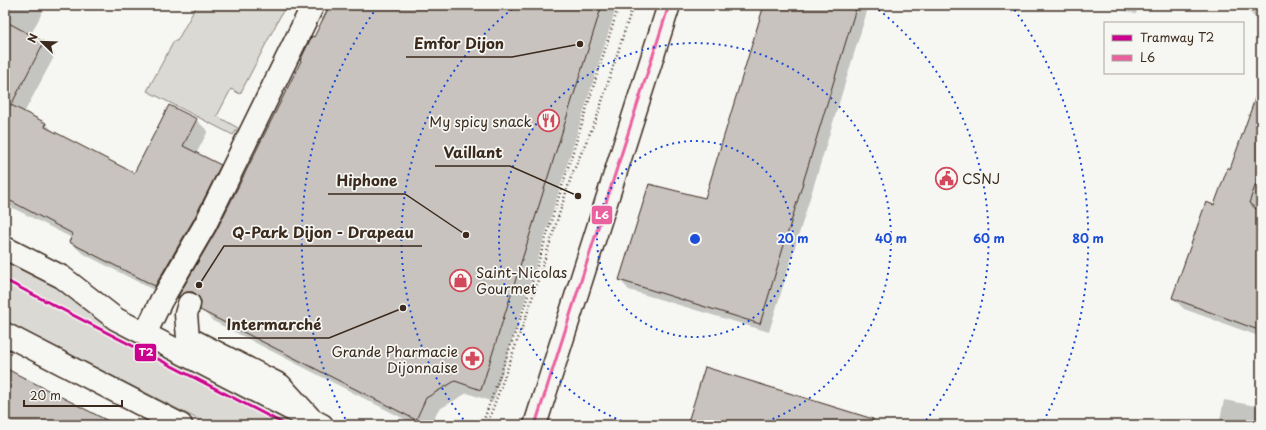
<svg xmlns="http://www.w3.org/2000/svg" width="1266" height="430" viewBox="0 0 1266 430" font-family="'Playpen Sans',sans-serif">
	<rect width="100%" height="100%" fill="#f6f6f2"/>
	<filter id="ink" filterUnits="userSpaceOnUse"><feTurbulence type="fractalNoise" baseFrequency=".025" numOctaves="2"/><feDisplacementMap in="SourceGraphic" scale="8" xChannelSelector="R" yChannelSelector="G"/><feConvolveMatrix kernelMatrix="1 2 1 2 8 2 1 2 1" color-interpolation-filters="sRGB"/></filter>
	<g filter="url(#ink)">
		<!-- green -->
		<g fill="#dad9d3" stroke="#8a8278">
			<polygon points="197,5 286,5 240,94 231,89 217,116 238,128 233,135 147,91 174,41 177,41"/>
			<polygon points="5,259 48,281 302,425 209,425 5,321"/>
		</g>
		<!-- shadow -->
		<g fill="#0003">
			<polygon points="5,5 46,5 30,36 43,43 55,55 24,113 46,124 56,134 134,174 196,120 208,131 196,154 220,165 232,177 167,297 82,253 70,242 72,238 5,204"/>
			<polygon points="331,5 617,5 493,402 467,393 438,410 431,425 416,425 213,321 201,309 202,303 198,303 190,309 179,298 217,231"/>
			<polygon points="765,5 869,5 769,332 629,290 620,280 705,199"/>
			<polygon points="1107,5 1138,5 1136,14"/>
			<polygon points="1243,5 1261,5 1261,24"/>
			<polygon points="1261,86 1260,214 1261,337 1184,309 1173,298 1231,170"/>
			<polygon points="705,368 890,425 688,425"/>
			<polygon points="1224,400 1261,407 1261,425 1219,425"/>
		</g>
		<!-- building -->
		<g fill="#c8c3be" stroke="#3b2a1e">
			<polygon points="330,5 602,5 481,390 455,381 426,398 416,420 200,310 201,301 198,296 193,292 186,292 177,298 216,231 301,61 300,61 312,36 314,37"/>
			<polygon points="764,5 857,5 760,324 619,280 649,184 705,198"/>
			<polygon points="5,21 44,42 11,105 46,123 45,127 134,173 169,105 197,119 183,146 221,165 194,219 155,286 69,242 73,234 5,198"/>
			<polygon points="1257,93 1261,94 1261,170 1249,203 1261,213 1261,331 1172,298 1206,202 1214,205 1228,167 1230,169"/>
			<polygon points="705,367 873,419 872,425 687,425"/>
			<polygon points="5,368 116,425 5,425"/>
		</g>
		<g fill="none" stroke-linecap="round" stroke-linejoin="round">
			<defs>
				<g id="minor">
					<polyline points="189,304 186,314 188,338 280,385 310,418"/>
					<polyline points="145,334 161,301 205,225 313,5"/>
					<polyline points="535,425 669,5"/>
				</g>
				<g id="major">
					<polyline points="5,248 62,277 116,319 322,425"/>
					<polyline points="5,334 181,425"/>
				</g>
			</defs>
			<!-- minor casing -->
			<use href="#minor" stroke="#3b2a1e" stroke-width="25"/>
			<!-- major casing -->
			<use href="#major" stroke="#3b2a1e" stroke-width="25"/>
			<!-- path -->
			<g stroke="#3b2a1e" stroke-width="2.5" stroke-dasharray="1 3" stroke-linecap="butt">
				<polyline points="482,425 522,314 619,5"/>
				<polyline points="487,425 528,311 572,174 597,117 633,5"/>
			</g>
			<!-- minor -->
			<use href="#minor" stroke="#f6f6f2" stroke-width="22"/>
			<!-- major -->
			<use href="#major" stroke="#f6f6f2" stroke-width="22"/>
			<defs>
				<polyline id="bus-1" points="535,425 669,5"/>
			</defs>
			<!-- bus-1 casing -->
			<use href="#bus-1" stroke="#f6f6f2" stroke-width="6"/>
			<!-- bus-1 -->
			<use href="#bus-1" stroke="#ea619f" stroke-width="3"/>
			<defs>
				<polyline id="tram-1" points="5,280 286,425"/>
			</defs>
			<!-- tram-1 casing -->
			<use href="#tram-1" stroke="#f6f6f2" stroke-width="6"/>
			<!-- tram-1 -->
			<use href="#tram-1" stroke="#cc008e" stroke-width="3"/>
		</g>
	</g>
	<!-- distance rings -->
	<g fill="none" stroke="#1d4ed8" stroke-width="2" stroke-dasharray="2 4">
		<circle cx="695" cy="239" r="98"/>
		<path d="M633 425A196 196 0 1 1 757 425"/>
		<path d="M467 424A294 294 0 0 1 516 6M874 6A294 294 0 0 1 923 424"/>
		<path d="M348 424A393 393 0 0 1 379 5M1011 5A393 393 0 0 1 1042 424"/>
	</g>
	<!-- icons -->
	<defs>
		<symbol id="restaurant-ring" viewBox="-11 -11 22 22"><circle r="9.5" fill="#f6f6f2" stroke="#d1495b" stroke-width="1.5"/><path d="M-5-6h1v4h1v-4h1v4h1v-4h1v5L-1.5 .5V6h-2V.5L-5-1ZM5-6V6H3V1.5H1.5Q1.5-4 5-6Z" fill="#d1495b"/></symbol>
		<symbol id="civic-ring" viewBox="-11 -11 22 22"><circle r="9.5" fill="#f6f6f2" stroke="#d1495b" stroke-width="1.5"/><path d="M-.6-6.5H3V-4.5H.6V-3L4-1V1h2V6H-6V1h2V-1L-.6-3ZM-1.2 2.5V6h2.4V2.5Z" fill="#d1495b"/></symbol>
		<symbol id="shop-ring" viewBox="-11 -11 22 22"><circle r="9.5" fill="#f6f6f2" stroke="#d1495b" stroke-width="1.5"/><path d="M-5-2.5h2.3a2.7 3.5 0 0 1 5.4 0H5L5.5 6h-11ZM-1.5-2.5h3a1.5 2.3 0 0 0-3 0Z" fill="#d1495b"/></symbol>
		<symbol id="pharmacy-ring" viewBox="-11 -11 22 22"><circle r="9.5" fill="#f6f6f2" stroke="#d1495b" stroke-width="1.5"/><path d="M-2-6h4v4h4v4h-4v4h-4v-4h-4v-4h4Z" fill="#d1495b"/></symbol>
	</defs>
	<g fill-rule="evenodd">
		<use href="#restaurant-ring" x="536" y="108" width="25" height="25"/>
		<use href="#civic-ring" x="934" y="166" width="25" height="25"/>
		<use href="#shop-ring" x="448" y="268" width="25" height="25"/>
		<use href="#pharmacy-ring" x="460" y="346" width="25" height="25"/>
	</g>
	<g text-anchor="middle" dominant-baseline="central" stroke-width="3.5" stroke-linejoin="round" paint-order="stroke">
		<!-- poi labels -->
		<g font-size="14" fill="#3b2a1e" stroke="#f6f6f2" text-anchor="end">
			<text x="532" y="121">My spicy snack</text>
			<text x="962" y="178" text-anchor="start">CSNJ</text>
			<text x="476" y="272" text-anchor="start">Saint-Nicolas<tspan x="476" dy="16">Gourmet</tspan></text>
			<text x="458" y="351">Grande Pharmacie<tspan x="458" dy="16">Dijonnaise</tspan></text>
		</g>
	</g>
	<circle cx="695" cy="239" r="6" fill="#1d4ed8" stroke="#f6f6f2" stroke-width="2"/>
	<g font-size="12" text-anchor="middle" font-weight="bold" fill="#1d4ed8" stroke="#f6f6f2" stroke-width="3.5" stroke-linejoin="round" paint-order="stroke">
		<text x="793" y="243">20 m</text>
		<text x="891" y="243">40 m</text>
		<text x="989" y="243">60 m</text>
		<text x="1088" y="243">80 m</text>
	</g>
	<!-- callouts -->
	<path fill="none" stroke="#3b2a1e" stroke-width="1.5" d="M580 44L512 57H406M578 196L510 166H435M466 235L405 194H328M199 285L224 246H422M403 308L329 338H218"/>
	<g fill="#3b2a1e" stroke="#f6f6f2" stroke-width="1.5">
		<circle cx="580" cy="44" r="4"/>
		<circle cx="578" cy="196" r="4"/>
		<circle cx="466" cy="235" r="4"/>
		<circle cx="199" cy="285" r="4"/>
		<circle cx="403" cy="308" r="4"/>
	</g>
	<g font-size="15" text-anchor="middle" font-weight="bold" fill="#3b2a1e" stroke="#f6f6f2" stroke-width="3.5" stroke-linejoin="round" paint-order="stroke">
		<text x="459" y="49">Emfor Dijon</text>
		<text x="473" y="158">Vaillant</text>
		<text x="367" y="186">Hiphone</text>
		<text x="323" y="238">Q-Park Dijon - Drapeau</text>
		<text x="274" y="330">Intermarché</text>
	</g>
	<g stroke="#f6f6f2" stroke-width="1.5">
		<rect x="591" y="205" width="22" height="20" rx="4" fill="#ea619f"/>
		<rect x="134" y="343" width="23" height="19" rx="4" fill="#cc008e"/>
	</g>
	<g font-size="11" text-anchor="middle" font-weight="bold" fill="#fff">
		<text x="602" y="219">L6</text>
		<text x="146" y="356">T2</text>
	</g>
	<!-- margin -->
	<rect width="1266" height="430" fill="none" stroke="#f6f6f2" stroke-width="20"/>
	<rect x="10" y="10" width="1246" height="410" fill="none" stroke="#3b2a1e" stroke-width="1.5" filter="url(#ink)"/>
	<!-- legend -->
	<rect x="1104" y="22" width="140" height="52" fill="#f6f6f2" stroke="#aba49d"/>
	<rect x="1112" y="35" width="20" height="6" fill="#cc008e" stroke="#aba49d"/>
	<text x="1140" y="42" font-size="12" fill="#3b2a1e">Tramway T2</text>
	<rect x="1112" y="55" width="20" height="6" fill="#ea619f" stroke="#aba49d"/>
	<text x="1140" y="62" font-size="12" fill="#3b2a1e">L6</text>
	<!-- north arrow -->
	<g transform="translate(42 42) rotate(293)" stroke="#f6f6f2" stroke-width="3" paint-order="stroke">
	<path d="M0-3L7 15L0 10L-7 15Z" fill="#3b2a1e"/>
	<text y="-6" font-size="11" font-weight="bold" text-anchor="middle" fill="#3b2a1e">N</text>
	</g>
	<!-- scale -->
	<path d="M24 400v6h98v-6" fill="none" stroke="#3b2a1e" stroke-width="2"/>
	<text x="30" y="400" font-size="12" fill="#3b2a1e" stroke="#f6f6f2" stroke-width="3" paint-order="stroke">20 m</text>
</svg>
